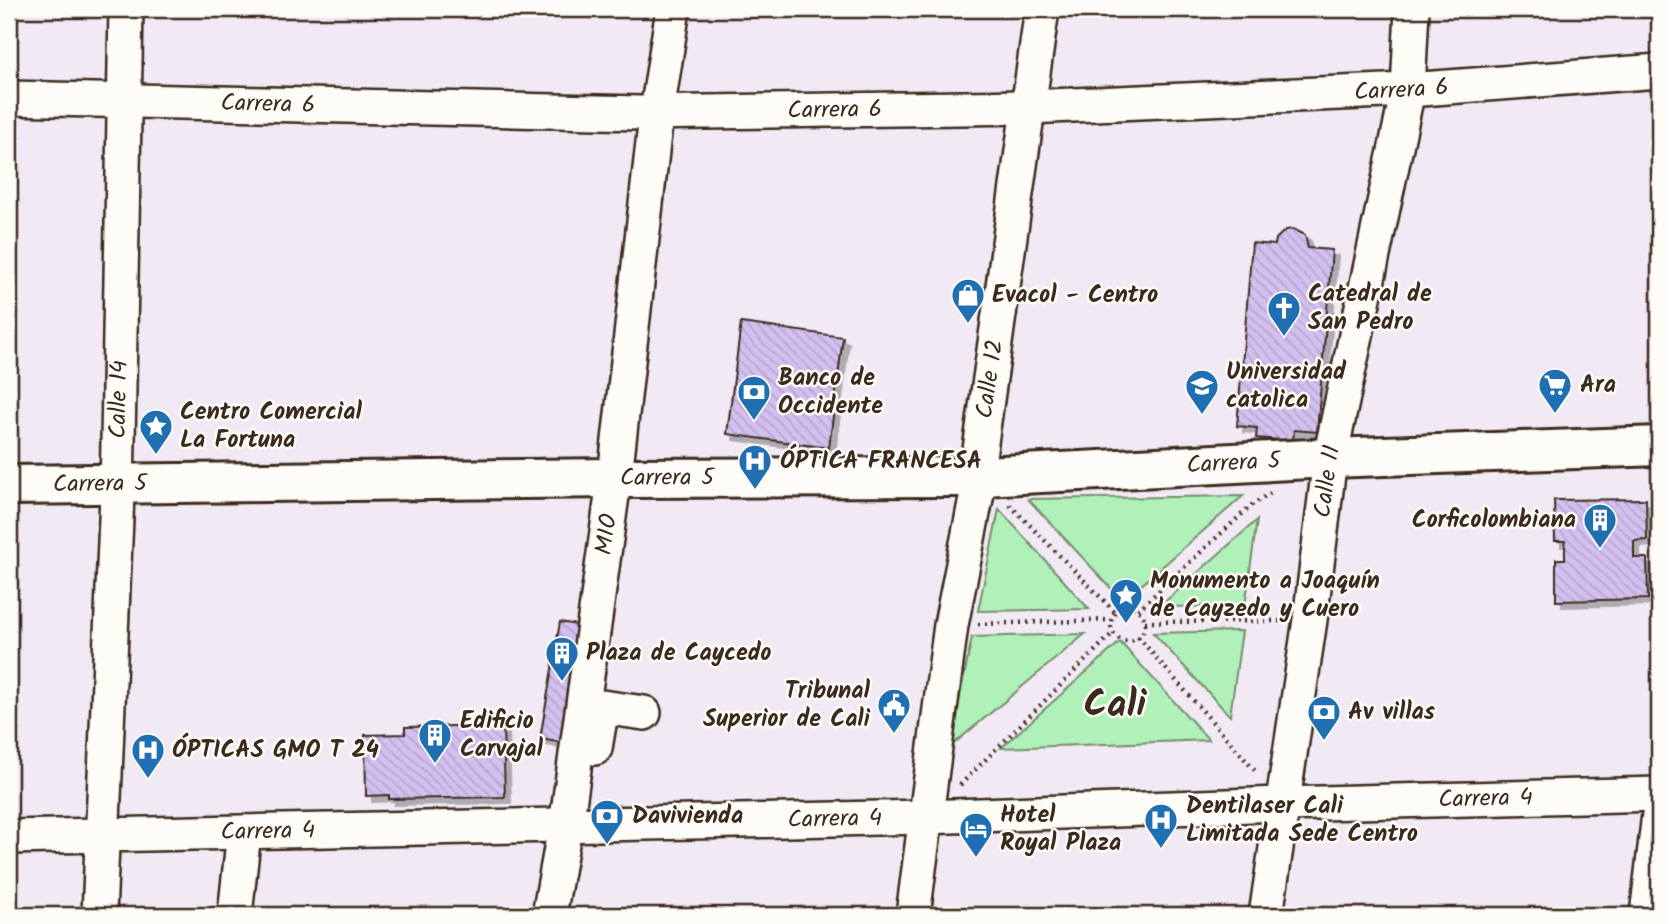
<svg xmlns="http://www.w3.org/2000/svg" width="1668" height="924" viewBox="0 0 1668 924" font-family="Kalam,sans-serif">
	<defs>
		<pattern id="building-back-hatch" width="6" height="6" patternUnits="userSpaceOnUse" patternTransform="scale(1.75)"><rect width="6" height="6" fill="#d4c0f0"/><path d="M-1 5l2 2M0 0l6 6M5-1l2 2" fill="none" stroke="#b7a5cd"/></pattern>
		<filter id="shadow"><feDropShadow dx="6" dy="6" stdDeviation="0" flood-color="#0004"/></filter>
	</defs>
	<rect width="100%" height="100%" fill="#f1eaf5"/>
	<filter id="ink" filterUnits="userSpaceOnUse"><feTurbulence type="fractalNoise" baseFrequency=".0143" numOctaves="2"/><feDisplacementMap in="SourceGraphic" scale="14" xChannelSelector="R" yChannelSelector="G"/><feConvolveMatrix kernelMatrix="1 2 1 2 8 2 1 2 1" color-interpolation-filters="sRGB"/></filter>
	<g filter="url(#ink)">
		<!-- grass -->
		<g fill="#b0f1b9" stroke="#768e6c" stroke-width="2">
			<polygon points="1243,496 1123,601 1028,499"/>
			<polygon points="999,509 1089,609 978,611"/>
			<polygon points="1257,520 1245,606 1159,607"/>
			<polygon points="1242,631 1230,716 1153,633"/>
			<polygon points="1085,634 950,747 972,637"/>
			<polygon points="1120,642 1209,740 1001,748"/>
		</g>
		<!-- building -->
		<g fill="url(#building-back-hatch)" stroke="#3b2a1e" stroke-width="2" filter="url(#shadow)">
			<polygon points="1293,229 1305,235 1308,248 1332,250 1317,432 1294,430 1293,441 1256,438 1257,428 1237,426 1252,243 1275,245 1276,239 1281,234 1286,230"/>
			<polygon points="741,323 843,337 829,448 727,434"/>
			<polygon points="1646,499 1647,540 1634,541 1634,558 1647,558 1648,599 1556,601 1556,559 1565,559 1565,541 1555,541 1554,500"/>
			<polygon points="560,622 583,626 564,743 540,739"/>
			<polygon points="503,725 505,797 389,799 389,795 366,796 365,735 405,734 405,727"/>
		</g>
		<g fill="none" stroke-linecap="round" stroke-linejoin="round">
			<defs>
				<g id="minor">
					<path id="s1" d="M9,98L641,113L1028,107L1408,90L1659,71"/>
					<polyline points="595,748 602,707 644,713"/>
					<path id="s2" d="M9,837L925,817L1283,804L1659,794"/>
					<path id="s3" d="M99,915L117,495L126,9"/>
					<polyline points="235,915 244,832"/>
					<path id="s4" d="M549,915L569,805L616,467L655,125L673,9"/>
					<path id="s5" d="M913,915L951,625L978,488V464L1042,9"/>
					<path id="s6" d="M1266,915L1310,620L1330,458L1408,90L1412,9"/>
					<polyline points="1647,915 1659,814"/>
				</g>
				<g id="major">
					<path id="s7" d="M9,485L615,478L965,477L1330,458L1659,446"/>
				</g>
			</defs>
			<!-- minor casing -->
			<use href="#minor" stroke="#3b2a1e" stroke-width="38"/>
			<!-- major casing -->
			<use href="#major" stroke="#3b2a1e" stroke-width="44"/>
			<!-- path -->
			<g stroke="#3b2a1e" stroke-width="4.5" stroke-dasharray="2 5" stroke-linecap="butt">
				<polyline points="1010,505 1115,612"/>
				<circle cx="1128" cy="624" r="17"/>
				<polyline points="1138,610 1253,504 1271,493"/>
				<polyline points="1145,622 1281,621"/>
				<polyline points="978,624 1110,620"/>
				<polyline points="1138,637 1257,773"/>
				<polyline points="960,785 1113,633"/>
			</g>
			<!-- minor -->
			<use href="#minor" stroke="#fdfcf7" stroke-width="33"/>
			<!-- major -->
			<use href="#major" stroke="#fdfcf7" stroke-width="38"/>
		</g>
	</g>
	<!-- icons -->
	<defs>
		<symbol id="shop-pin" viewBox="-11 -11 22 30"><path d="M0 17L-7.5 6A9.5 9.5 0 1 1 7.5 6Z" fill="#1f6fb2" stroke="#fdfcf7"/><path d="M-5-2.5h2.3a2.7 3.5 0 0 1 5.4 0H5L5.5 6h-11ZM-1.5-2.5h3a1.5 2.3 0 0 0-3 0Z" fill="#fff"/></symbol>
		<symbol id="church-pin" viewBox="-11 -11 22 30"><path d="M0 17L-7.5 6A9.5 9.5 0 1 1 7.5 6Z" fill="#1f6fb2" stroke="#fdfcf7"/><path d="M-1.2-6h2.4v3.5h3.3v2.4h-3.3V6h-2.4V-.1h-3.3v-2.4h3.3Z" fill="#fff"/></symbol>
		<symbol id="supermarket-pin" viewBox="-11 -11 22 30"><path d="M0 17L-7.5 6A9.5 9.5 0 1 1 7.5 6Z" fill="#1f6fb2" stroke="#fdfcf7"/><path d="M-6-5.5h2.5l.6 2H6L4.5 2H-2.5L-4.4-4H-6ZM-1.5 3.2a1.3 1.3 0 1 0 .1 0ZM3 3.2a1.3 1.3 0 1 0 .1 0Z" fill="#fff"/></symbol>
		<symbol id="university-pin" viewBox="-11 -11 22 30"><path d="M0 17L-7.5 6A9.5 9.5 0 1 1 7.5 6Z" fill="#1f6fb2" stroke="#fdfcf7"/><path d="M0-5L7-2L0 1L-7-2ZM-4 1L0 2.5L4 1V4Q0 6-4 4Z" fill="#fff"/></symbol>
		<symbol id="bank-pin" viewBox="-11 -11 22 30"><path d="M0 17L-7.5 6A9.5 9.5 0 1 1 7.5 6Z" fill="#1f6fb2" stroke="#fdfcf7"/><path d="M-6-4H6V4H-6ZM0-2.3a2.3 2.3 0 1 0 0 4.6a2.3 2.3 0 1 0 0-4.6Z" fill="#fff"/></symbol>
		<symbol id="sight-pin" viewBox="-11 -11 22 30"><path d="M0 17L-7.5 6A9.5 9.5 0 1 1 7.5 6Z" fill="#1f6fb2" stroke="#fdfcf7"/><path d="M0-6L1.8-2.2L6-1.7L2.9 1.2L3.7 5.4L0 3.3L-3.7 5.4L-2.9 1.2L-6-1.7L-1.8-2.2Z" fill="#fff"/></symbol>
		<symbol id="hospital-pin" viewBox="-11 -11 22 30"><path d="M0 17L-7.5 6A9.5 9.5 0 1 1 7.5 6Z" fill="#1f6fb2" stroke="#fdfcf7"/><path d="M-5-5h3v3.5h4V-5h3V5h-3V1.5h-4V5h-3Z" fill="#fff"/></symbol>
		<symbol id="building-pin" viewBox="-11 -11 22 30"><path d="M0 17L-7.5 6A9.5 9.5 0 1 1 7.5 6Z" fill="#1f6fb2" stroke="#fdfcf7"/><path d="M-4-6H4V6H1V3H-1V6H-4ZM-2.5-4.3h1.7v1.8h-1.7ZM.8-4.3h1.7v1.8H.8ZM-2.5-1h1.7V.8h-1.7ZM.8-1h1.7V.8H.8Z" fill="#fff"/></symbol>
		<symbol id="civic-pin" viewBox="-11 -11 22 30"><path d="M0 17L-7.5 6A9.5 9.5 0 1 1 7.5 6Z" fill="#1f6fb2" stroke="#fdfcf7"/><path d="M-.6-6.5H3V-4.5H.6V-3L4-1V1h2V6H-6V1h2V-1L-.6-3ZM-1.2 2.5V6h2.4V2.5Z" fill="#fff"/></symbol>
		<symbol id="hotel-pin" viewBox="-11 -11 22 30"><path d="M0 17L-7.5 6A9.5 9.5 0 1 1 7.5 6Z" fill="#1f6fb2" stroke="#fdfcf7"/><path d="M-6-4.5h1.5V1H6V5H4.5V3h-9V5H-6ZM-4 0a1.8 1.8 0 1 1 3.6 0ZM.5 0V-2.5h3Q6-2.5 6 0Z" fill="#fff"/></symbol>
	</defs>
	<g fill-rule="evenodd">
		<use href="#shop-pin" x="949" y="276" width="38" height="52"/>
		<use href="#church-pin" x="1265" y="289" width="38" height="52"/>
		<use href="#supermarket-pin" x="1536" y="366" width="38" height="52"/>
		<use href="#university-pin" x="1183" y="367" width="38" height="52"/>
		<use href="#bank-pin" x="735" y="373" width="38" height="52"/>
		<use href="#sight-pin" x="137" y="407" width="38" height="52"/>
		<use href="#hospital-pin" x="736" y="442" width="38" height="52"/>
		<use href="#building-pin" x="1581" y="501" width="38" height="52"/>
		<use href="#sight-pin" x="1107" y="576" width="38" height="52"/>
		<use href="#building-pin" x="543" y="634" width="38" height="52"/>
		<use href="#civic-pin" x="875" y="686" width="38" height="52"/>
		<use href="#bank-pin" x="1305" y="693" width="38" height="52"/>
		<use href="#building-pin" x="416" y="716" width="38" height="52"/>
		<use href="#hospital-pin" x="129" y="731" width="38" height="52"/>
		<use href="#bank-pin" x="588" y="797" width="38" height="52"/>
		<use href="#hospital-pin" x="1142" y="801" width="38" height="52"/>
		<use href="#hotel-pin" x="957" y="810" width="38" height="52"/>
	</g>
	<g text-anchor="middle" dominant-baseline="central" stroke-width="5" stroke-linejoin="round" paint-order="stroke">
		<!-- street labels -->
		<g font-size="24" fill="#3b2a1e" stroke="#fdfcf7">
			<text stroke="none"><textPath href="#s1" startOffset="1393">Carrera 6</textPath></text>
			<text stroke="none"><textPath href="#s1" startOffset="259">Carrera 6</textPath></text>
			<text stroke="none"><textPath href="#s1" startOffset="826">Carrera 6</textPath></text>
			<text stroke="none"><textPath href="#s5" startOffset="542">Calle 12</textPath></text>
			<text stroke="none"><textPath href="#s3" startOffset="516">Calle 14</textPath></text>
			<text stroke="none"><textPath href="#s7" startOffset="1225">Carrera 5</textPath></text>
			<text stroke="none"><textPath href="#s7" startOffset="658">Carrera 5</textPath></text>
			<text stroke="none"><textPath href="#s6" startOffset="438">Calle 11</textPath></text>
			<text stroke="none"><textPath href="#s7" startOffset="91">Carrera 5</textPath></text>
			<text stroke="none"><textPath href="#s4" startOffset="385">MIO</textPath></text>
			<text stroke="none"><textPath href="#s2" startOffset="1477">Carrera 4</textPath></text>
			<text stroke="none"><textPath href="#s2" startOffset="826">Carrera 4</textPath></text>
			<text stroke="none"><textPath href="#s2" startOffset="259">Carrera 4</textPath></text>
		</g>
		<!-- poi labels -->
		<g font-size="24" font-weight="bold" fill="#3b2a1e" stroke="#fdfcf7" text-anchor="start">
			<text x="1308" y="294">Catedral de<tspan x="1308" dy="28">San Pedro</tspan></text>
			<text x="992" y="295">Evacol - Centro</text>
			<text x="1226" y="372">Universidad<tspan x="1226" dy="28">catolica</tspan></text>
			<text x="778" y="378">Banco de<tspan x="778" dy="28">Occidente</tspan></text>
			<text x="1580" y="385">Ara</text>
			<text x="180" y="412">Centro Comercial<tspan x="180" dy="28">La Fortuna</tspan></text>
			<text x="780" y="461">ÓPTICA FRANCESA</text>
			<text x="1576" y="520" text-anchor="end">Corficolombiana</text>
			<text x="1150" y="581">Monumento a Joaquín<tspan x="1150" dy="28">de Cayzedo y Cuero</tspan></text>
			<text x="586" y="653">Plaza de Caycedo</text>
			<text x="870" y="691" text-anchor="end">Tribunal<tspan x="870" dy="28">Superior de Cali</tspan></text>
			<text x="1348" y="712">Av villas</text>
			<text x="460" y="721">Edificio<tspan x="460" dy="28">Carvajal</tspan></text>
			<text x="172" y="750">ÓPTICAS GMO T 24</text>
			<text x="1186" y="806">Dentilaser Cali<tspan x="1186" dy="28">Limitada Sede Centro</tspan></text>
			<text x="1000" y="815">Hotel<tspan x="1000" dy="28">Royal Plaza</tspan></text>
			<text x="632" y="816">Davivienda</text>
		</g>
		<!-- town labels -->
		<g font-size="38" font-weight="bold" fill="#3b2a1e" stroke="#fdfcf7">
			<text x="1115" y="706">Cali</text>
		</g>
	</g>
	<!-- margin -->
	<rect width="1668" height="924" fill="none" stroke="#fdfcf7" stroke-width="35"/>
	<rect x="18" y="18" width="1633" height="889" fill="none" stroke="#3b2a1e" stroke-width="2.5" filter="url(#ink)"/>
</svg>
